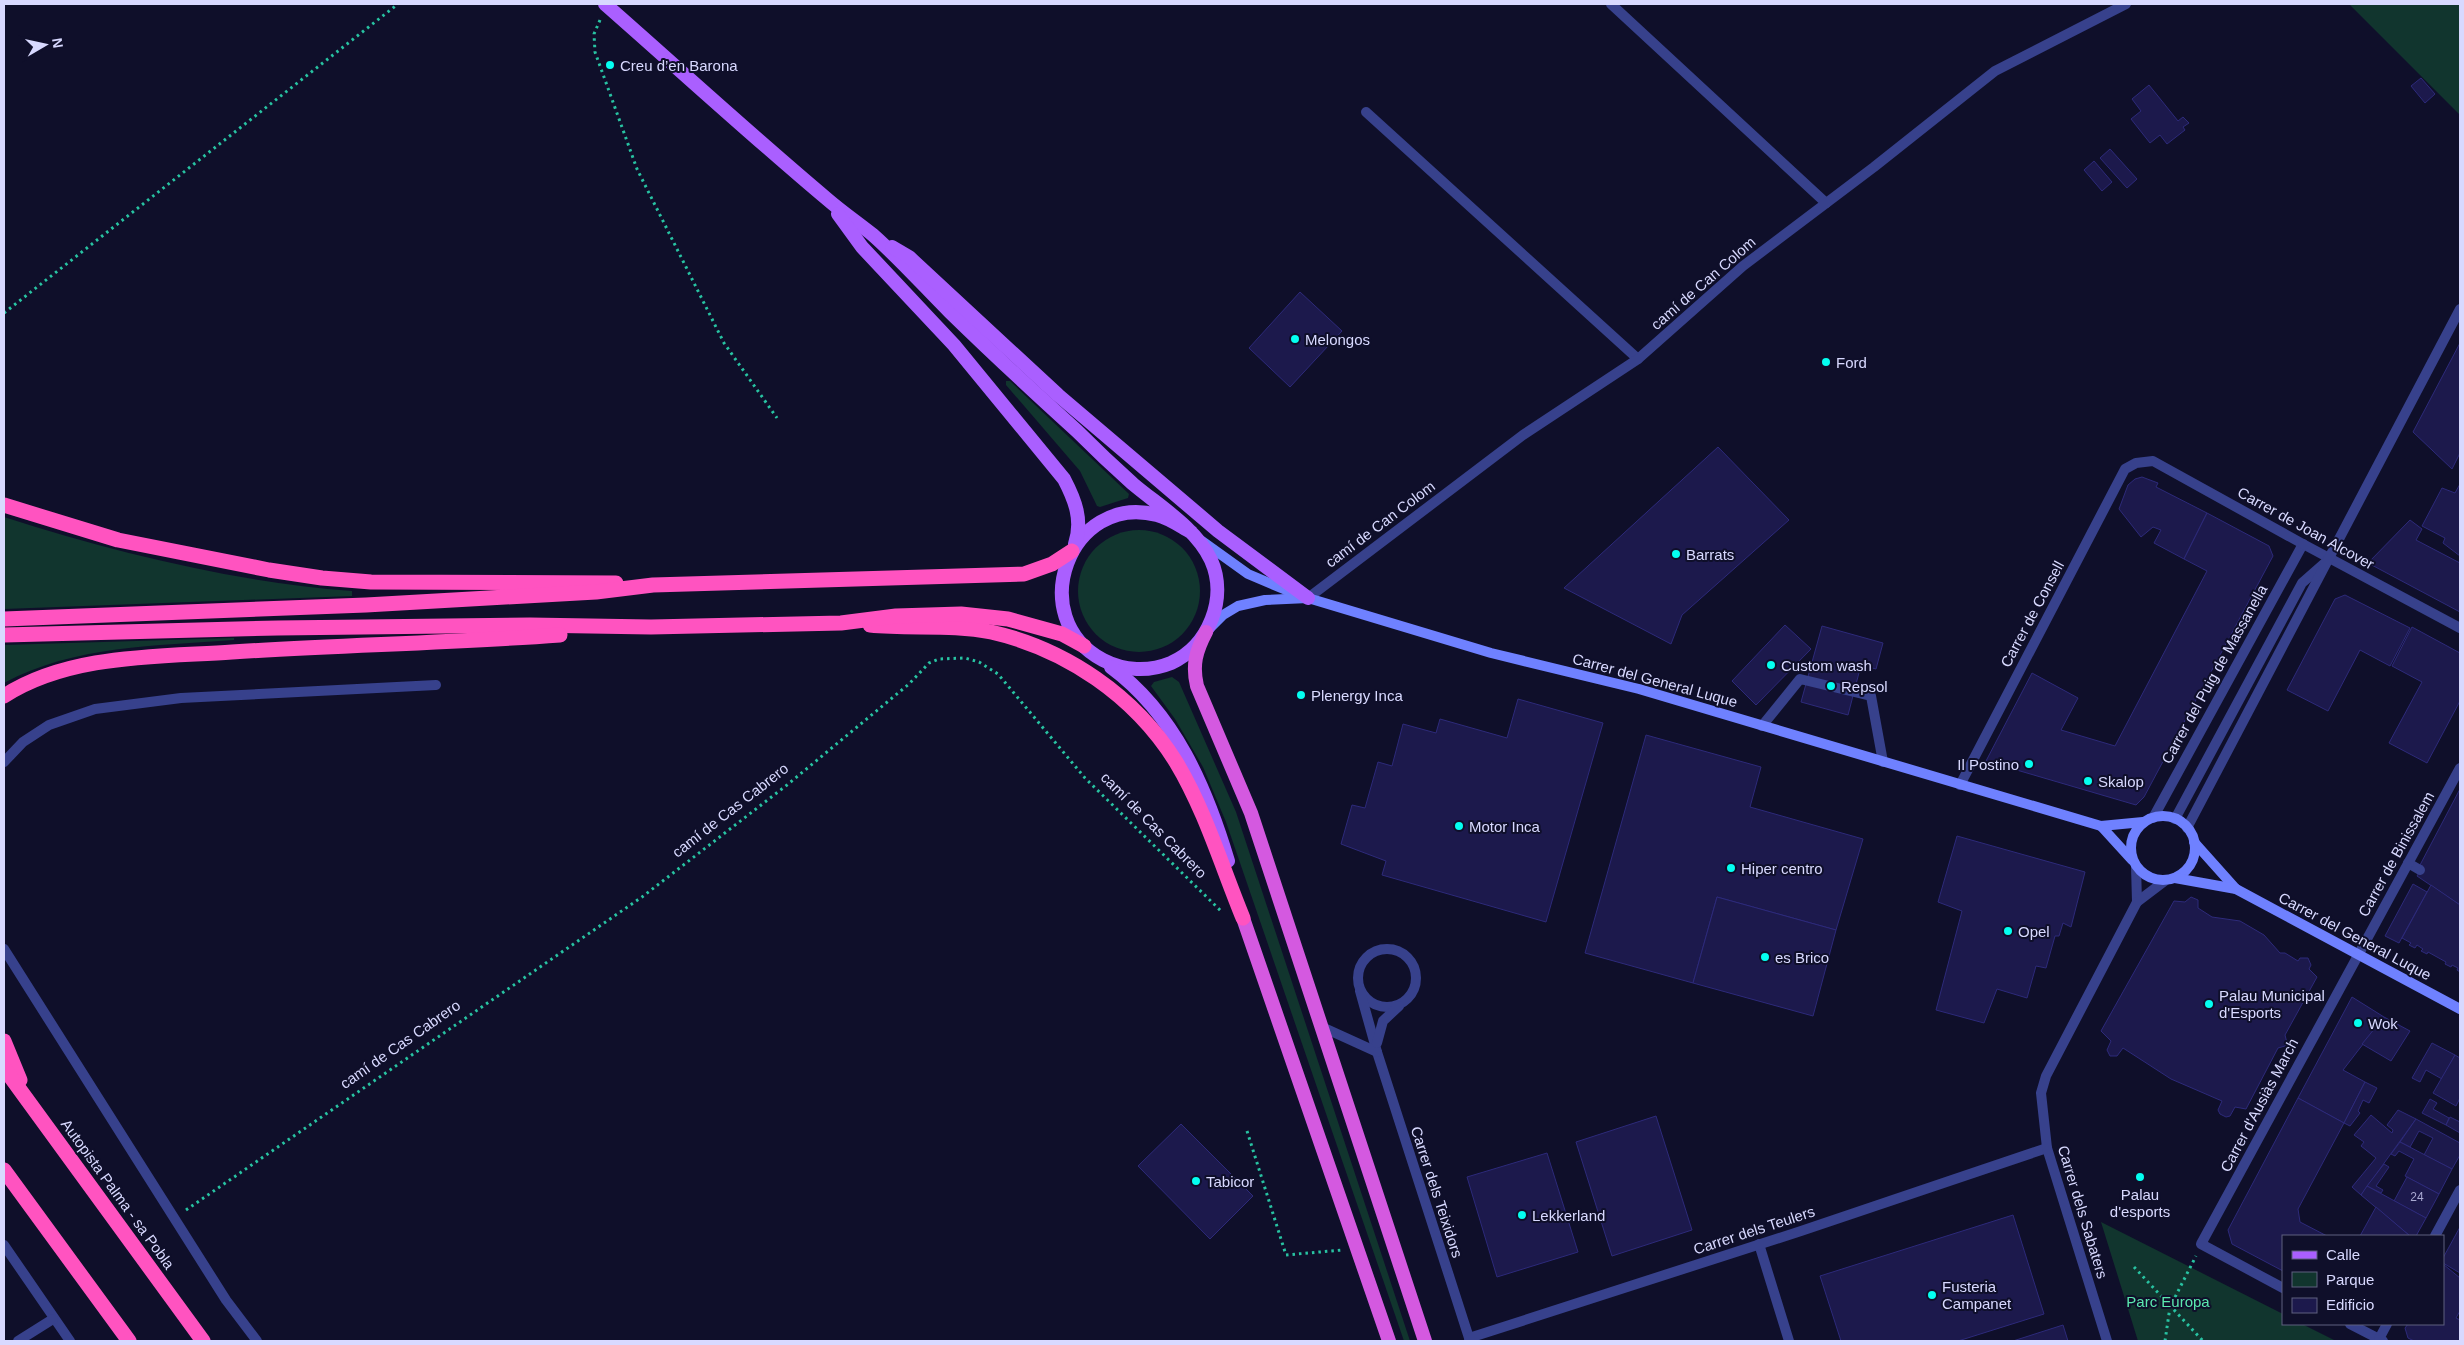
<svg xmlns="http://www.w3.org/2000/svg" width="2464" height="1345" viewBox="0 0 2464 1345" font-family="Helvetica,sans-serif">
	<rect width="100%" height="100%" fill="#0f0f2a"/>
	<!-- green -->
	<g fill="#11352e">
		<polygon points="2349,4 2460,4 2460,115"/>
		<polygon points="1006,381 1010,381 1129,494 1128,498 1100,507 1097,506 1080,471 1006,385"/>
		<path d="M4,517C117,553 234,582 352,591V596L4,609Z"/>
		<circle cx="1139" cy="591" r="61"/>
		<path d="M234,638V640C156,646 75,645 4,683V645Z"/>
		<polygon points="1172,677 1179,682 1236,812 1410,1341 1404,1341 1226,822 1203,767 1175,719 1151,686 1154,682"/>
		<polygon points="2101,1222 2283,1314 2283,1324 2302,1324 2336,1341 2138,1341"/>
	</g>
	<!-- building -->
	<g fill="#1c194c" stroke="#2d2a7a">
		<polygon points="2421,78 2435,94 2425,103 2411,86"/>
		<polygon points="2149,85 2178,121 2183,117 2189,123 2183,127 2185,130 2167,144 2160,135 2150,143 2131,119 2141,111 2132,99"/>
		<polygon points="2110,149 2137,179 2127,188 2100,158"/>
		<polygon points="2094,161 2112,182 2102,191 2084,170"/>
		<polygon points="1300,292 1342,331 1290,387 1249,348"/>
		<polygon points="2460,343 2460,453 2452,469 2413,432"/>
		<polygon points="1718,447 1789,520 1682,615 1671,644 1564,588"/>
		<polygon points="2142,477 2158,483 2156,487 2207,513 2184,559 2154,543 2161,530 2153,527 2141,537 2119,509 2128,485 2135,479"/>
		<polygon points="2460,484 2460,556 2443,543 2445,538 2422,526 2442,488 2455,493"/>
		<polygon points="2207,513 2269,546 2273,556 2144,797 2136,805 1986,761 2032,673 2078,698 2061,730 2115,746 2207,571 2184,559"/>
		<polygon points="2410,520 2422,529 2416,540 2460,563 2460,612 2368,563"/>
		<polygon points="2345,595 2410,628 2390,666 2360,650 2328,711 2287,690 2335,599"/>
		<polygon points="1785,625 1811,649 1756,705 1732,681"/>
		<polygon points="1822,626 1883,643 1876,669 1861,665 1848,715 1801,702"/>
		<polygon points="2412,627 2460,653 2460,701 2427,763 2389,743 2422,682 2392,666"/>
		<polygon points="1518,699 1603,723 1546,922 1382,875 1386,861 1341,844 1352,805 1365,808 1378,762 1392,766 1403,724 1436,733 1440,719 1507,738"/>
		<polygon points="1646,735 1761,767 1750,807 1863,839 1836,930 1717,897 1693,983 1585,953"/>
		<polygon points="2460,789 2460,905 2417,876 2423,866 2420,865"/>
		<polygon points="1957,836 2085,872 2071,927 2063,923 2059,936 2055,936 2046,968 2036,966 2027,998 1997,989 1984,1023 1936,1010 1962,911 1938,902"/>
		<polygon points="2413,884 2427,892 2399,943 2385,936"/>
		<polygon points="2431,885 2460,905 2460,972 2457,970 2458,968 2452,965 2451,967 2445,964 2446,962 2428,952 2427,954 2421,951 2423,949 2417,945 2415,948 2409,945 2411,943 2402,938"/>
		<polygon points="1717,897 1836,930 1813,1016 1693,983"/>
		<polygon points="2191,897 2198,900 2198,908 2212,917 2240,921 2264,935 2280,953 2285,953 2298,961 2300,958 2308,958 2311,965 2309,969 2317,977 2285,1035 2287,1043 2285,1046 2278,1048 2246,1109 2235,1107 2230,1116 2226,1117 2220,1114 2218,1110 2222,1101 2171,1079 2123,1048 2117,1056 2110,1056 2107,1050 2111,1041 2101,1031 2174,901 2185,902"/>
		<polygon points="2352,997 2384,1017 2343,1070 2365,1082 2344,1123 2298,1098"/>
		<polygon points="2384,1017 2410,1031 2391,1061 2362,1044"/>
		<polygon points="2432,1043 2455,1055 2442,1079 2426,1070 2420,1082 2412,1078"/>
		<polygon points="2455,1055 2460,1058 2460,1098 2456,1106 2433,1093"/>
		<polygon points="2365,1082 2377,1088 2369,1103 2363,1100 2358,1111 2360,1113 2350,1126 2344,1123"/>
		<polygon points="2298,1098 2344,1123 2298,1209 2300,1222 2327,1236 2283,1236 2283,1271 2232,1244 2228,1230"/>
		<polygon points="2430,1099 2437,1103 2433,1109 2449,1118 2446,1125 2422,1113"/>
		<polygon points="2398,1110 2416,1119 2361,1195 2352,1187 2376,1158 2361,1146 2364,1142 2354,1135 2371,1115 2392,1133 2393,1130 2387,1125"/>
		<polygon points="1656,1116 1692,1230 1612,1256 1576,1142"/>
		<polygon points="2450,1117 2460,1122 2460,1133 2446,1125"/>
		<polygon points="2416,1119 2460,1143 2460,1155 2452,1169 2424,1155 2433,1138 2419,1131 2410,1147 2400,1142"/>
		<polygon points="1181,1124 1253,1196 1210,1239 1138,1166"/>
		<polygon points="2400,1142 2452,1169 2439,1194 2405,1176 2414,1159 2399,1151 2395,1156 2391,1154"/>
		<polygon points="1547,1153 1578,1252 1497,1277 1467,1177"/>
		<polygon points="2384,1164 2389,1167 2376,1186 2383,1190 2381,1193 2367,1186"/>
		<polygon points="2407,1177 2439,1194 2426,1218 2394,1201"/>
		<polygon points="2367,1186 2426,1218 2416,1236 2410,1236 2361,1195"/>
		<polygon points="2376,1207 2410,1236 2360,1236"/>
		<polygon points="2013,1215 2044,1314 1958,1341 1841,1341 1820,1276"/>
		<polygon points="2460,1227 2460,1273 2443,1263 2443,1258"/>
		<polygon points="2443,1264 2460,1278 2460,1311 2456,1318 2460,1320 2460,1341 2414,1341 2408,1338 2405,1328 2408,1324 2443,1324"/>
		<polygon points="2063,1325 2068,1341 2013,1341"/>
	</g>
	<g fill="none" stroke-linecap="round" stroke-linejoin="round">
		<!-- path -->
		<g stroke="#28c3a2" stroke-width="3" stroke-dasharray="2.5 4" stroke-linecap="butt">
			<polyline points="600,20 594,34 595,52 637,169 724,343 777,418"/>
			<polyline points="4,313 398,4"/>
			<polyline points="1247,1131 1286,1255 1342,1250"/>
			<polyline points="186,1210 642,897 787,785 909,684 929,663 939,659 965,658 979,662 998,674 1085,778 1221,911"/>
			<polyline points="2134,1267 2203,1341"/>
			<polyline points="2165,1341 2170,1307 2196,1256"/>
		</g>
		<!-- service -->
		<g stroke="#37418c" stroke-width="10">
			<polyline points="1611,4 1826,203"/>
			<polyline points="1366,112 1638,359"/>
			<polyline points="1762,726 1800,679 1871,696 1883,762"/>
			<polyline points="2153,818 2303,544"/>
			<polyline points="2408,863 2420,870"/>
		</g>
		<!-- minor -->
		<g stroke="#37418c" stroke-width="10">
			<polyline points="1308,598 1523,435 1638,359 1743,266 1874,167 1995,71 2126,4"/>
			<polyline points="4,762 23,742 49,725 95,709 181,698 436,685"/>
			<polyline points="1960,785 2125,469 2136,463 2153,461 2303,544 2460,628"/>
			<polyline points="2175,819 2302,583 2327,561"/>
			<polyline points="2187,828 2460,309"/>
			<circle cx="1387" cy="978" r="29"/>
			<polyline points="4,949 226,1300 257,1341"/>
			<polyline points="1360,991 1377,1052 1470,1341"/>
			<polyline points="1322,1027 1377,1052"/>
			<polyline points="1377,1043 1383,1021 1399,1006"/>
			<polyline points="2435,1236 2460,1190"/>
			<polyline points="1759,1244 1789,1341"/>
			<polyline points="4,1245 70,1341"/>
			<polyline points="2283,1288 2201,1244 2460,768"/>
			<polyline points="2350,1324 2383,1341"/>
			<polyline points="1469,1338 1801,1231 2047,1148"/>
			<polyline points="2379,1339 2387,1324"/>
			<polyline points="18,1341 53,1319"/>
		</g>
		<!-- tertiary -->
		<g stroke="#37418c" stroke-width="10">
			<polyline points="2136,866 2137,902"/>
			<polyline points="2107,1341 2047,1148 2041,1093 2046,1076 2137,902 2166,880"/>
		</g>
		<!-- secondary -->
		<g stroke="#6f81ff" stroke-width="10">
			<polyline points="1202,541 1248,574 1298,595"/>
			<polyline points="1210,628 1223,615 1238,606 1265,600 1308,598 1491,653 1639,689 2101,826 2143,822"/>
			<circle cx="2163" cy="848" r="32"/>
			<polyline points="2101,826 2132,860"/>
			<polyline points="2194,842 2236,889"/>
			<polyline points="2175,878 2236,889 2460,1009"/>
		</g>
		<!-- primary -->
		<g stroke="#aa5fff" stroke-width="14">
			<path d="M605,4C679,69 752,136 827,199C842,212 858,223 873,235C900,259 925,287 950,312C992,353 1034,392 1077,431C1095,449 1114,467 1133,484C1159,506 1196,528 1211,560C1228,598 1209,646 1171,663C1149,672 1124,671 1103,660C1023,618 1070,492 1157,515C1169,518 1180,526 1191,532"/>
			<path d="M838,214L862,247L954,345L1064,479C1075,500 1083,520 1075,544"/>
			<polyline points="892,247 909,257 1058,395 1218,531 1308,598"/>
			<path d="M1111,667C1175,714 1206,788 1228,861"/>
		</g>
		<!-- trunk -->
		<g stroke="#d459e0" stroke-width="14">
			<path d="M1206,632C1196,651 1192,665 1197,686L1251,813L1425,1341"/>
			<polyline points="1243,918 1389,1341"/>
		</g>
		<!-- motorway -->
		<g stroke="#ff53c0" stroke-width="15">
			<polyline points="4,505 118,540 269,570 322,578 371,582 616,583"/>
			<polyline points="4,619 366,605 596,592 653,585 1024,574 1052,564 1072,551"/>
			<path d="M870,625C910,629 952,624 991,632C1066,649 1135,696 1176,762C1205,810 1222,867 1243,918"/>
			<polyline points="4,635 278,628 530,625 651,627 841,623 896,616 961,614 1008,619 1062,634 1084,646"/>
			<path d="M4,696C69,654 157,657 232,652C341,645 451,643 560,635"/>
			<polyline points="4,1041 20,1080"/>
			<polyline points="4,1068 203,1341"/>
			<polyline points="4,1170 129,1341"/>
		</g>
	</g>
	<!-- markers -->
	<g fill="#04fff1" stroke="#0f0f2a" stroke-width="2">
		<circle cx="610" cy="65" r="5"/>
		<circle cx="1295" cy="339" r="5"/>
		<circle cx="1826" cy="362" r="5"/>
		<circle cx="1676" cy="554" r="5"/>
		<circle cx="1771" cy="665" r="5"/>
		<circle cx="1831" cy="686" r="5"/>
		<circle cx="1301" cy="695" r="5"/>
		<circle cx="2029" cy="764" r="5"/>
		<circle cx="2088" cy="781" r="5"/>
		<circle cx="1459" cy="826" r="5"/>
		<circle cx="1731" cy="868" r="5"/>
		<circle cx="2008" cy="931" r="5"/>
		<circle cx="1765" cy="957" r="5"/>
		<circle cx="2209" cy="1004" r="5"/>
		<circle cx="2358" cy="1023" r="5"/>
		<circle cx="2140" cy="1177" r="5"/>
		<circle cx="1196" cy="1181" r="5"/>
		<circle cx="1522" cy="1215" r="5"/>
		<circle cx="1932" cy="1295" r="5"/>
	</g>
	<g text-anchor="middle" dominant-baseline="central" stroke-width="4" stroke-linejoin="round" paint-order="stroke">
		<!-- number labels -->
		<g font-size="12" fill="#a9a9d2">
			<text x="2417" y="1197">24</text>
		</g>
		<!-- poi labels -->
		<g font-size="15" fill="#d8d9ff" stroke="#0f0f2a" text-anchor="start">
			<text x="620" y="65">Creu d’en Barona</text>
			<text x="1305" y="339">Melongos</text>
			<text x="1836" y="362">Ford</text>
			<text x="1686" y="554">Barrats</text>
			<text x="1781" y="665">Custom wash</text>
			<text x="1841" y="686">Repsol</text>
			<text x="1311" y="695">Plenergy Inca</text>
			<text x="2019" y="764" text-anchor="end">Il Postino</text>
			<text x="2098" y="781">Skalop</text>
			<text x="1469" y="826">Motor Inca</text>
			<text x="1741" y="868">Hiper centro</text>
			<text x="2018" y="931">Opel</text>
			<text x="1775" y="957">es Brico</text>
			<text x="2219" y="995">Palau Municipal<tspan x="2219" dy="17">d'Esports</tspan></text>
			<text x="2368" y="1023">Wok</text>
			<text x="1206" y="1181">Tabicor</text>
			<text x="2140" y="1194" text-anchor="middle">Palau<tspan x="2140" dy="17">d'esports</tspan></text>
			<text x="1532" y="1215">Lekkerland</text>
			<text x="1942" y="1286">Fusteria<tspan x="1942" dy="17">Campanet</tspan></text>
		</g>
		<!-- street labels -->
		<g font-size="15" fill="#d8d9ff" stroke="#0f0f2a">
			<text transform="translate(1703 283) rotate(-41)">camí de Can Colom</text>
			<text transform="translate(1380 524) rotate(-37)">camí de Can Colom</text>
			<text transform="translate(2306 528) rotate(29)">Carrer de Joan Alcover</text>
			<text transform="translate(2032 614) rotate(-62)">Carrer de Consell</text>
			<text transform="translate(2214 674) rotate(-61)">Carrer del Puig de Massanella</text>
			<text transform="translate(1655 680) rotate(15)">Carrer del General Luque</text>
			<text transform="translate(730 810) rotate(-38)">camí de Cas Cabrero</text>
			<text transform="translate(1154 825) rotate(45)">camí de Cas Cabrero</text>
			<text transform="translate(2396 854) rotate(-61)">Carrer de Binissalem</text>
			<text transform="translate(2355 936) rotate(28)">Carrer del General Luque</text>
			<text transform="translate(400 1044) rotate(-35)">camí de Cas Cabrero</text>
			<text transform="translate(2259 1105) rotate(-62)">Carrer d'Ausiàs March</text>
			<text transform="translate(1437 1192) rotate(72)">Carrer dels Teixidors</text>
			<text transform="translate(118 1194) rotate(54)">Autopista Palma - sa Pobla</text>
			<text transform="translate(2083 1212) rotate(73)">Carrer dels Sabaters</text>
			<text transform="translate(1754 1230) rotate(-18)">Carrer dels Teulers</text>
		</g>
		<!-- park labels -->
		<g font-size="15" fill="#5be8af" stroke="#0f0f2a">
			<text x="2168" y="1301">Parc Europa</text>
		</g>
	</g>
	<!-- border -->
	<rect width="2464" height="1345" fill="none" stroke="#d8d9ff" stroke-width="10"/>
	<!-- legend -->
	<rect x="2282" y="1235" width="162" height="90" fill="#0f0f2a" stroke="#5f607f"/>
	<rect x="2292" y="1251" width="25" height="8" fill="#aa5fff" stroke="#5f607f"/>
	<text x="2326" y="1260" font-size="15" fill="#d8d9ff">Calle</text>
	<rect x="2292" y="1272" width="25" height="15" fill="#11352e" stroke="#5f607f"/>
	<text x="2326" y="1285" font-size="15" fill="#d8d9ff">Parque</text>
	<rect x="2292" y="1298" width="25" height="15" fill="#1c194c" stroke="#5f607f"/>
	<text x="2326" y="1310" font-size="15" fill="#d8d9ff">Edificio</text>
	<!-- north arrow -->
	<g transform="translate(45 45) rotate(81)" stroke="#0f0f2a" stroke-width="4" paint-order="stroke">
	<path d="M0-4L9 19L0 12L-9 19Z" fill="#d8d9ff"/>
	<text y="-8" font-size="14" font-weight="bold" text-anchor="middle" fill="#d8d9ff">N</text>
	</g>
</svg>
